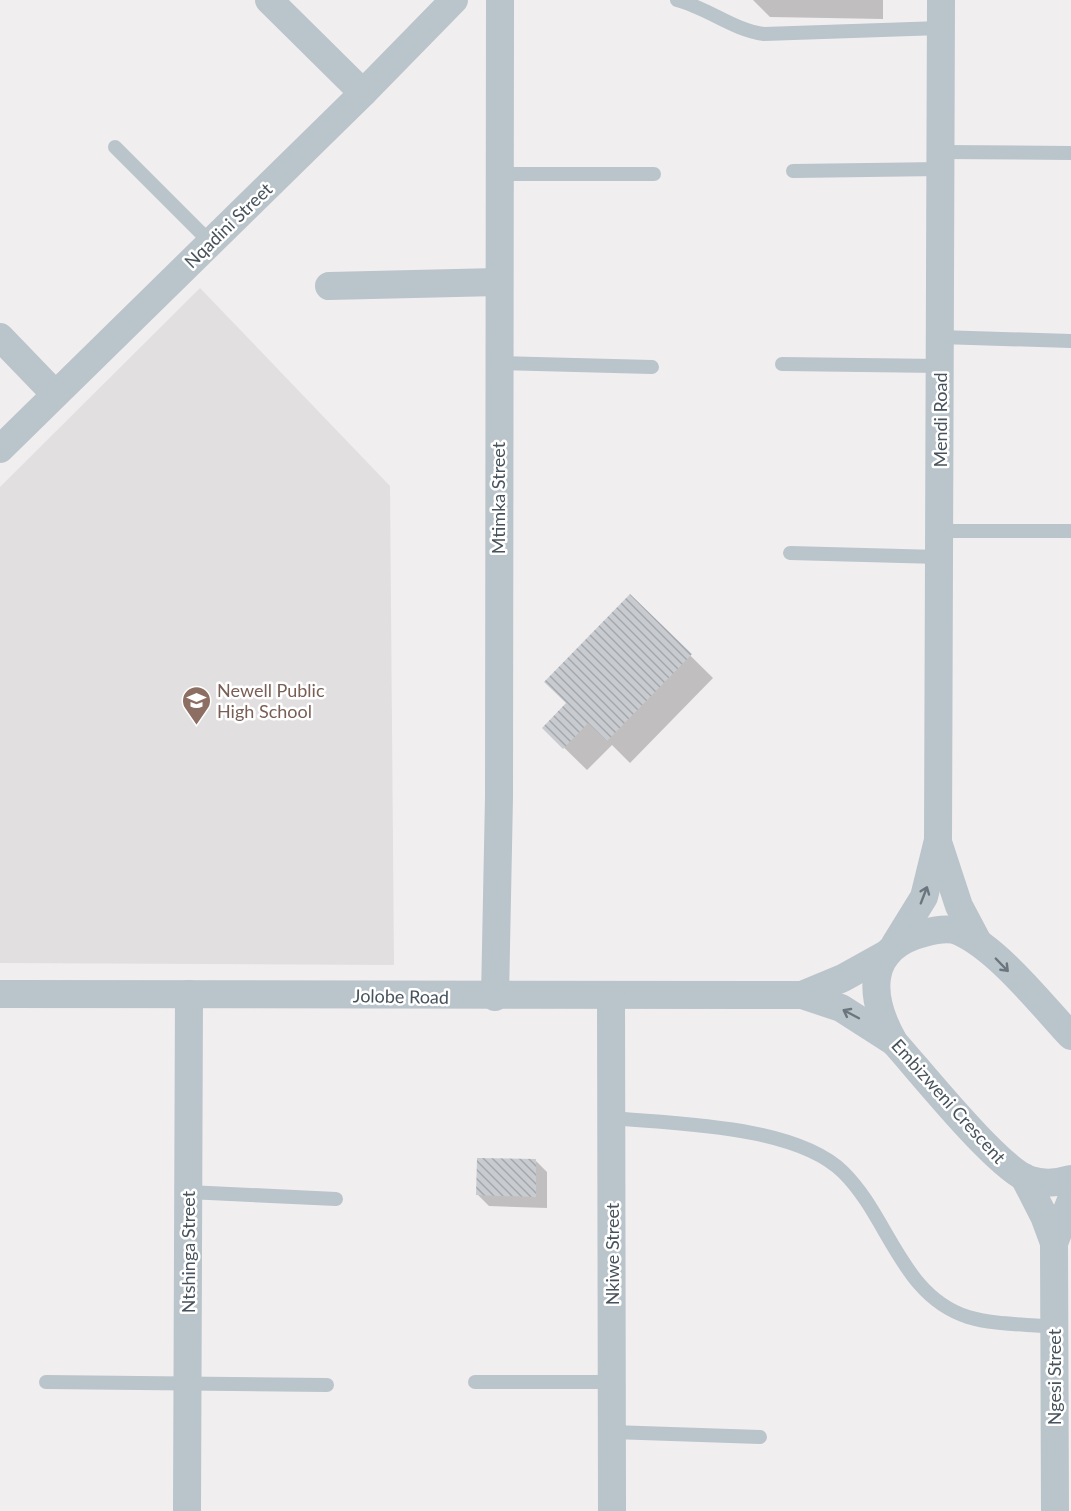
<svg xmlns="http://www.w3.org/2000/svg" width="1071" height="1511" viewBox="0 0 1071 1511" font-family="Lato,sans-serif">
	<defs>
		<pattern id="building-back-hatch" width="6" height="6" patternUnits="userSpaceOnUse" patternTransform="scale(1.5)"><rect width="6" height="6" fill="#c8ccd1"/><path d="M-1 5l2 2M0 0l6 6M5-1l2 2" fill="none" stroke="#a4a8ad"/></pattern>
	</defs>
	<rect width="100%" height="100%" fill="#f1eeef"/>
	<!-- education -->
	<polygon fill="#e2dfe1" points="200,288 390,486 394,965 0,963 0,487"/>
	<!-- shadow -->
	<g fill="#0003">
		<polygon points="753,0 883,0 883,19 770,17"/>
		<polygon points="630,596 713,678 630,763 612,745 587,770 544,728 568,703"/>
		<polygon points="536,1161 547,1172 547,1208 489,1206 478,1195"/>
	</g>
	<!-- building -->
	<g fill="url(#building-back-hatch)">
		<polygon points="630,594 692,654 607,741 588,723 563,749 542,728 566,703 544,682"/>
		<polygon points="477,1158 536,1159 536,1197 476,1195"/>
	</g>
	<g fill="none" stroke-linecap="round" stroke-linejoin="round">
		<!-- service -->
		<g stroke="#bac4cb" stroke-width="14">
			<path d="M677,0C708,8 733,30 764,34L941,28"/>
			<polyline points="115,147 210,242"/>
			<polyline points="941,152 1071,153"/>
			<polyline points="793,171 941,169"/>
			<polyline points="498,174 654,174"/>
			<polyline points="940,337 1071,341"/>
			<polyline points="498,363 652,367"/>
			<polyline points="782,364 940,366"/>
			<polyline points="939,531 1071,531"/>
			<polyline points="790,553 939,557"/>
			<path d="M611,1118C676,1124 795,1125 843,1172C889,1217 901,1296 968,1317C994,1325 1027,1324 1054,1327"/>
			<polyline points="188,1192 336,1199"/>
			<polyline points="46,1382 327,1385"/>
			<polyline points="475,1382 612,1382"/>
			<polyline points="612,1432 760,1437"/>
		</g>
		<!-- minor -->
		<g stroke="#bac4cb" stroke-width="28">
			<polyline points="269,0 363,93"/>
			<polyline points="329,286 498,282"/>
			<polyline points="0,337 54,393"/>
			<polyline points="0,449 363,93 454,0"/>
			<polyline points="939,845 959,906 977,940"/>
			<polyline points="895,944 924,897 938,840 941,0"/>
			<polyline points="0,994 802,995 841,1008 894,1042"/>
			<polyline points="802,995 843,978 888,953"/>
			<polyline points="611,996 612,1511"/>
			<polyline points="495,997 499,797 500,0"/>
			<path d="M1071,1036C1041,1004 999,950 960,932C950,927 935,930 924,933C864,948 869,998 894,1042C921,1072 998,1169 1030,1180C1043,1184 1058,1183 1071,1179"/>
			<polyline points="1024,1177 1044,1216 1054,1243"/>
			<polyline points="187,1511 189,994"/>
			<polyline points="1055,1511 1054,1243 1071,1200"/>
		</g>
	</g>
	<!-- one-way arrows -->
	<defs><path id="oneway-shaft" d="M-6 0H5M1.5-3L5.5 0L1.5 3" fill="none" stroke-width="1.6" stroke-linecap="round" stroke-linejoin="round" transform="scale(1.5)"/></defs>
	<g stroke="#6a757d">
		<use href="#oneway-shaft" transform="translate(924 895) rotate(-69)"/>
		<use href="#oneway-shaft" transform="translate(1002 965) rotate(46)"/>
		<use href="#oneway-shaft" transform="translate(851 1014) rotate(-152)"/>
	</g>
	<!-- icons -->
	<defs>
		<symbol id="school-pin" viewBox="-11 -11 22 30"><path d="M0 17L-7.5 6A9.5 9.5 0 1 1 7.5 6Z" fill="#8d6e63" stroke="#fff"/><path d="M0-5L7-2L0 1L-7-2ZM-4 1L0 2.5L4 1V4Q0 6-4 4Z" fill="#fff"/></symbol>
	</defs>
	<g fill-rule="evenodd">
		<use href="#school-pin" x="180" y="684" width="33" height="45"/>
	</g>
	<g text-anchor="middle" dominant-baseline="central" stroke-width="5" stroke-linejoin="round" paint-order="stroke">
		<!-- street labels -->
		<g font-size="18" fill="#47535c" stroke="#fff">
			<text transform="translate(228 225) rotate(-44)">Nqadini Street</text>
			<text transform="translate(940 420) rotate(-90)">Mendi Road</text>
			<text transform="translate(498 498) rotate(-90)">Mtimka Street</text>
			<text transform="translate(401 996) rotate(1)">Jolobe Road</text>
			<text transform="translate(949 1101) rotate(48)">Embizweni Crescent</text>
			<text transform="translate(188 1252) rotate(-90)">Ntshinga Street</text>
			<text transform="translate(612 1254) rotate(-90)">Nkiwe Street</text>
			<text transform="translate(1054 1377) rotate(-90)">Ngesi Street</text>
		</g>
		<!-- education labels -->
		<g font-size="18" fill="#785e54" stroke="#fff" text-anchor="start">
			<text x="217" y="690">Newell Public<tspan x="217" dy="21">High School</tspan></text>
		</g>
	</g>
</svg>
